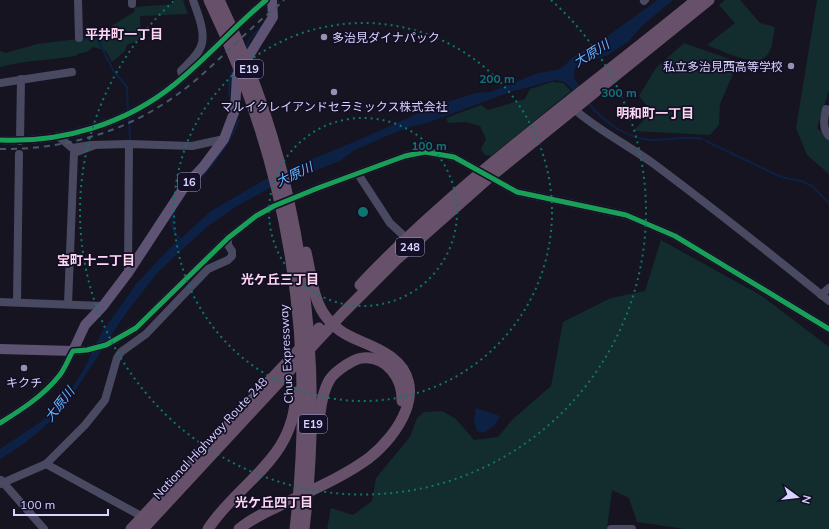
<svg xmlns="http://www.w3.org/2000/svg" width="829" height="529" viewBox="0 0 829 529" font-family="Mulish,'Noto Sans JP',sans-serif">
	<rect width="100%" height="100%" fill="#161421"/>
	<!-- green -->
	<g fill="#132c2d">
		<path d="M174,0H183L188,14L140,16L141,39L127,45L125,51L112,62L106,51L93,47L87,52L77,54L76,56C51,60 26,60 0,67V51L6,53L37,44L94,37L134,12L135,7L174,4Z"/>
		<path d="M725,0H740L760,23L775,27C773,34 773,48 768,54C758,70 721,50 707,45L735,23L719,5Z"/>
		<polygon points="817,0 829,0 829,90 817,128 829,139 829,174 807,155 796,128"/>
		<polygon points="684,43 738,62 720,104 719,125 710,135 633,131 652,112 639,96 656,68"/>
		<polygon points="552,82 563,83 571,91 491,156 485,155 481,149 486,139 480,126 466,122 448,123 446,118 481,105 488,110 525,99 530,89"/>
		<polygon points="661,240 762,296 829,347 829,529 684,529 637,522 629,498 612,490 607,529 327,529 331,508 353,515 372,501 376,478 410,437 417,418 424,412 442,411 456,419 474,440 498,437 512,420 551,386 563,322 611,298 645,291"/>
	</g>
	<!-- water -->
	<g fill="#0d2144">
		<path d="M658,0H673L642,26L629,41L608,55L575,67L574,78L579,86L573,90L564,82L556,80L510,92L427,123L410,127L389,135L355,150L340,161L308,173L285,187L270,188L237,206L208,226L158,272L124,316L66,405C46,427 26,444 0,459V449L42,421L70,391L84,369L102,332L137,283L169,249L211,211L271,176L361,139L430,108L475,93L490,92L538,73L557,70L565,65L574,56L609,35Z"/>
		<polygon points="476,408 500,416 495,425 484,433 477,431 474,421"/>
	</g>
	<g fill="none" stroke-linecap="round" stroke-linejoin="round">
		<!-- stream -->
		<g stroke="#0d2144" stroke-width="2">
			<polyline points="81,40 97,38 113,70 127,87 128,112"/>
			<polyline points="245,51 249,40 262,26"/>
			<polyline points="229,96 230,77 234,68"/>
			<path d="M590,105C606,124 628,139 653,140C669,140 686,135 702,139"/>
			<polyline points="129,116 130,141"/>
			<polyline points="706,141 781,177 801,181 812,186 829,203"/>
			<path d="M195,183C214,164 229,145 239,120"/>
			<path d="M174,212C170,225 172,231 181,240"/>
		</g>
		<!-- minor -->
		<g stroke="#4a4962" stroke-width="8">
			<polyline points="78,0 79,38"/>
			<polyline points="132,0 132,4"/>
			<polyline points="644,1 645,0"/>
			<path d="M183,77L181,71C188,63 200,54 202,43C205,30 197,12 193,0"/>
			<polyline points="0,83 72,72"/>
			<path d="M574,109C599,131 628,145 654,164C713,208 772,255 829,301"/>
			<path d="M829,110L826,109C824,118 822,129 829,136"/>
			<polyline points="58,136 72,148 91,145 129,144"/>
			<path d="M0,140C62,143 126,124 175,84C207,58 235,26 266,0"/>
			<polyline points="20,141 21,79"/>
			<polyline points="358,174 390,223 418,249"/>
			<polyline points="128,273 129,144 192,146 224,139"/>
			<polyline points="821,295 829,288"/>
			<polyline points="0,302 103,306"/>
			<polyline points="17,302 19,154"/>
			<polyline points="68,304 74,153 95,145"/>
			<path d="M0,423C21,410 43,396 59,376C65,369 68,359 73,351L87,350L106,345L136,328L228,238L256,216L274,206L318,188L405,156L425,152L454,157L517,192L626,215L675,236L829,329"/>
			<polyline points="46,464 143,517"/>
			<polyline points="1,480 44,529"/>
			<polyline points="0,484 46,464 85,425 105,400 117,358 121,352 146,334 208,269 228,260 232,256 232,251 228,245 228,238"/>
			<polyline points="611,529 632,529"/>
		</g>
		<!-- major -->
		<polyline stroke="#5e5373" stroke-width="10" points="0,349 73,351 85,325 103,306 128,273 185,186 203,167 224,139 235,110 237,75 273,17 272,0"/>
		<!-- highway -->
		<g stroke="#67516a" stroke-width="11">
			<path d="M209,0C290,169 317,343 295,529"/>
			<path d="M219,0C299,165 326,348 304,529"/>
			<path d="M360,285C461,178 583,93 696,0"/>
			<path d="M319,424C320,410 322,392 330,379C334,373 340,369 346,365C351,362 357,358 363,358C387,356 403,379 402,401"/>
			<polyline points="131,529 319,328"/>
			<polyline points="143,529 343,313 395,261 490,177 709,0"/>
			<path d="M208,529C241,479 294,461 296,392"/>
			<path d="M239,529C252,518 268,511 283,504C312,490 343,477 369,458C398,435 431,387 391,357C369,340 346,342 327,318C313,302 311,273 306,252"/>
		</g>
		<!-- rail -->
		<path stroke="#43596b" stroke-width="2" stroke-dasharray="6 5" stroke-linecap="butt" d="M0,149C65,150 130,131 182,91C207,72 229,49 252,28C262,18 274,10 284,0"/>
		<defs>
			<g id="cycleway">
				<path d="M0,140C62,143 126,124 175,84C207,58 235,26 266,0"/>
				<path d="M0,423C21,410 43,396 59,376C65,369 68,359 73,351L87,350L106,345L136,328L228,238L256,216L274,206L318,188L405,156L425,152L454,157L517,192L626,215L675,236L829,329"/>
			</g>
		</defs>
		<!-- cycleway casing -->
		<use href="#cycleway" stroke="#130f26" stroke-width="8"/>
		<!-- cycleway -->
		<use href="#cycleway" stroke="#1a9f57" stroke-width="5"/>
	</g>
	<!-- distance rings -->
	<g fill="none" stroke="#0f766e" stroke-width="2" stroke-dasharray="2 4">
		<circle cx="363" cy="212" r="94"/>
		<circle cx="363" cy="212" r="189"/>
		<path d="M551 0A283 283 0 1 1 175 0"/>
	</g>
	<!-- markers -->
	<g fill="#9591b1" stroke="#130f26" stroke-width="1.5">
		<circle cx="324" cy="37" r="4"/>
		<circle cx="791" cy="66" r="4"/>
		<circle cx="334" cy="92" r="4"/>
		<circle cx="24" cy="368" r="4"/>
	</g>
	<g text-anchor="middle" dominant-baseline="central" stroke-width="3.5" stroke-linejoin="round" paint-order="stroke">
		<!-- shield labels -->
		<g fill="#130f26" stroke="#9e99be" stroke-width="1">
			<rect x="235" y="60" width="28" height="18" rx="3"/>
			<rect x="178" y="173" width="22" height="18" rx="3"/>
			<rect x="396" y="238" width="28" height="18" rx="3"/>
			<rect x="299" y="415" width="28" height="18" rx="3"/>
		</g>
		<g font-size="11" font-weight="bold" fill="#d9d4ff">
			<text x="249" y="69">E19</text>
			<text x="189" y="182">16</text>
			<text x="410" y="247">248</text>
			<text x="313" y="424">E19</text>
		</g>
		<!-- poi labels -->
		<g font-size="12" fill="#d9d4ff" stroke="#130f26">
			<text x="332" y="37" text-anchor="start">多治見ダイナパック</text>
			<text x="783" y="66" text-anchor="end">私立多治見西高等学校</text>
			<text x="334" y="106">マルイクレイアンドセラミックス株式会社</text>
			<text x="24" y="382">キクチ</text>
		</g>
		<!-- street labels -->
		<g font-size="12" fill="#d9d4ff" stroke="#130f26">
			<text transform="translate(286 354) rotate(-93)">Chuo Expressway</text>
			<text transform="translate(210 438) rotate(-47)">National Highway Route 248</text>
		</g>
		<!-- neighbourhood labels -->
		<g font-size="13" font-weight="bold" fill="#ffd6f0" stroke="#130f26">
			<text x="124" y="34">平井町一丁目</text>
			<text x="655" y="113">明和町一丁目</text>
			<text x="96" y="260">宝町十二丁目</text>
			<text x="280" y="279">光ケ丘三丁目</text>
			<text x="274" y="502">光ケ丘四丁目</text>
		</g>
		<!-- water labels -->
		<g font-size="13" font-style="italic" fill="#62b6ff" stroke="#130f26">
			<text transform="translate(591 53) rotate(-32)">大原川</text>
			<text transform="translate(294 174) rotate(-25)">大原川</text>
			<text transform="translate(59 404) rotate(-52)">大原川</text>
		</g>
	</g>
	<circle cx="363" cy="212" r="6" fill="#0f766e" stroke="#130f26" stroke-width="2"/>
	<g font-size="12" text-anchor="middle" font-weight="bold" fill="#0f766e" stroke="#130f26" stroke-width="3.5" stroke-linejoin="round" paint-order="stroke">
		<text x="497" y="83">200 m</text>
		<text x="619" y="97">300 m</text>
		<text x="429" y="150">100 m</text>
	</g>
	<!-- north arrow -->
	<g transform="translate(797 497) rotate(105)" stroke="#130f26" stroke-width="3" paint-order="stroke">
	<path d="M0-3L7 15L0 10L-7 15Z" fill="#d9d4ff"/>
	<text y="-6" font-size="11" font-weight="bold" text-anchor="middle" fill="#d9d4ff">N</text>
	</g>
	<!-- scale -->
	<path d="M14 509v6h94v-6" fill="none" stroke="#d9d4ff" stroke-width="2"/>
	<text x="20" y="509" font-size="12" fill="#d9d4ff" stroke="#130f26" stroke-width="3" paint-order="stroke">100 m</text>
</svg>
